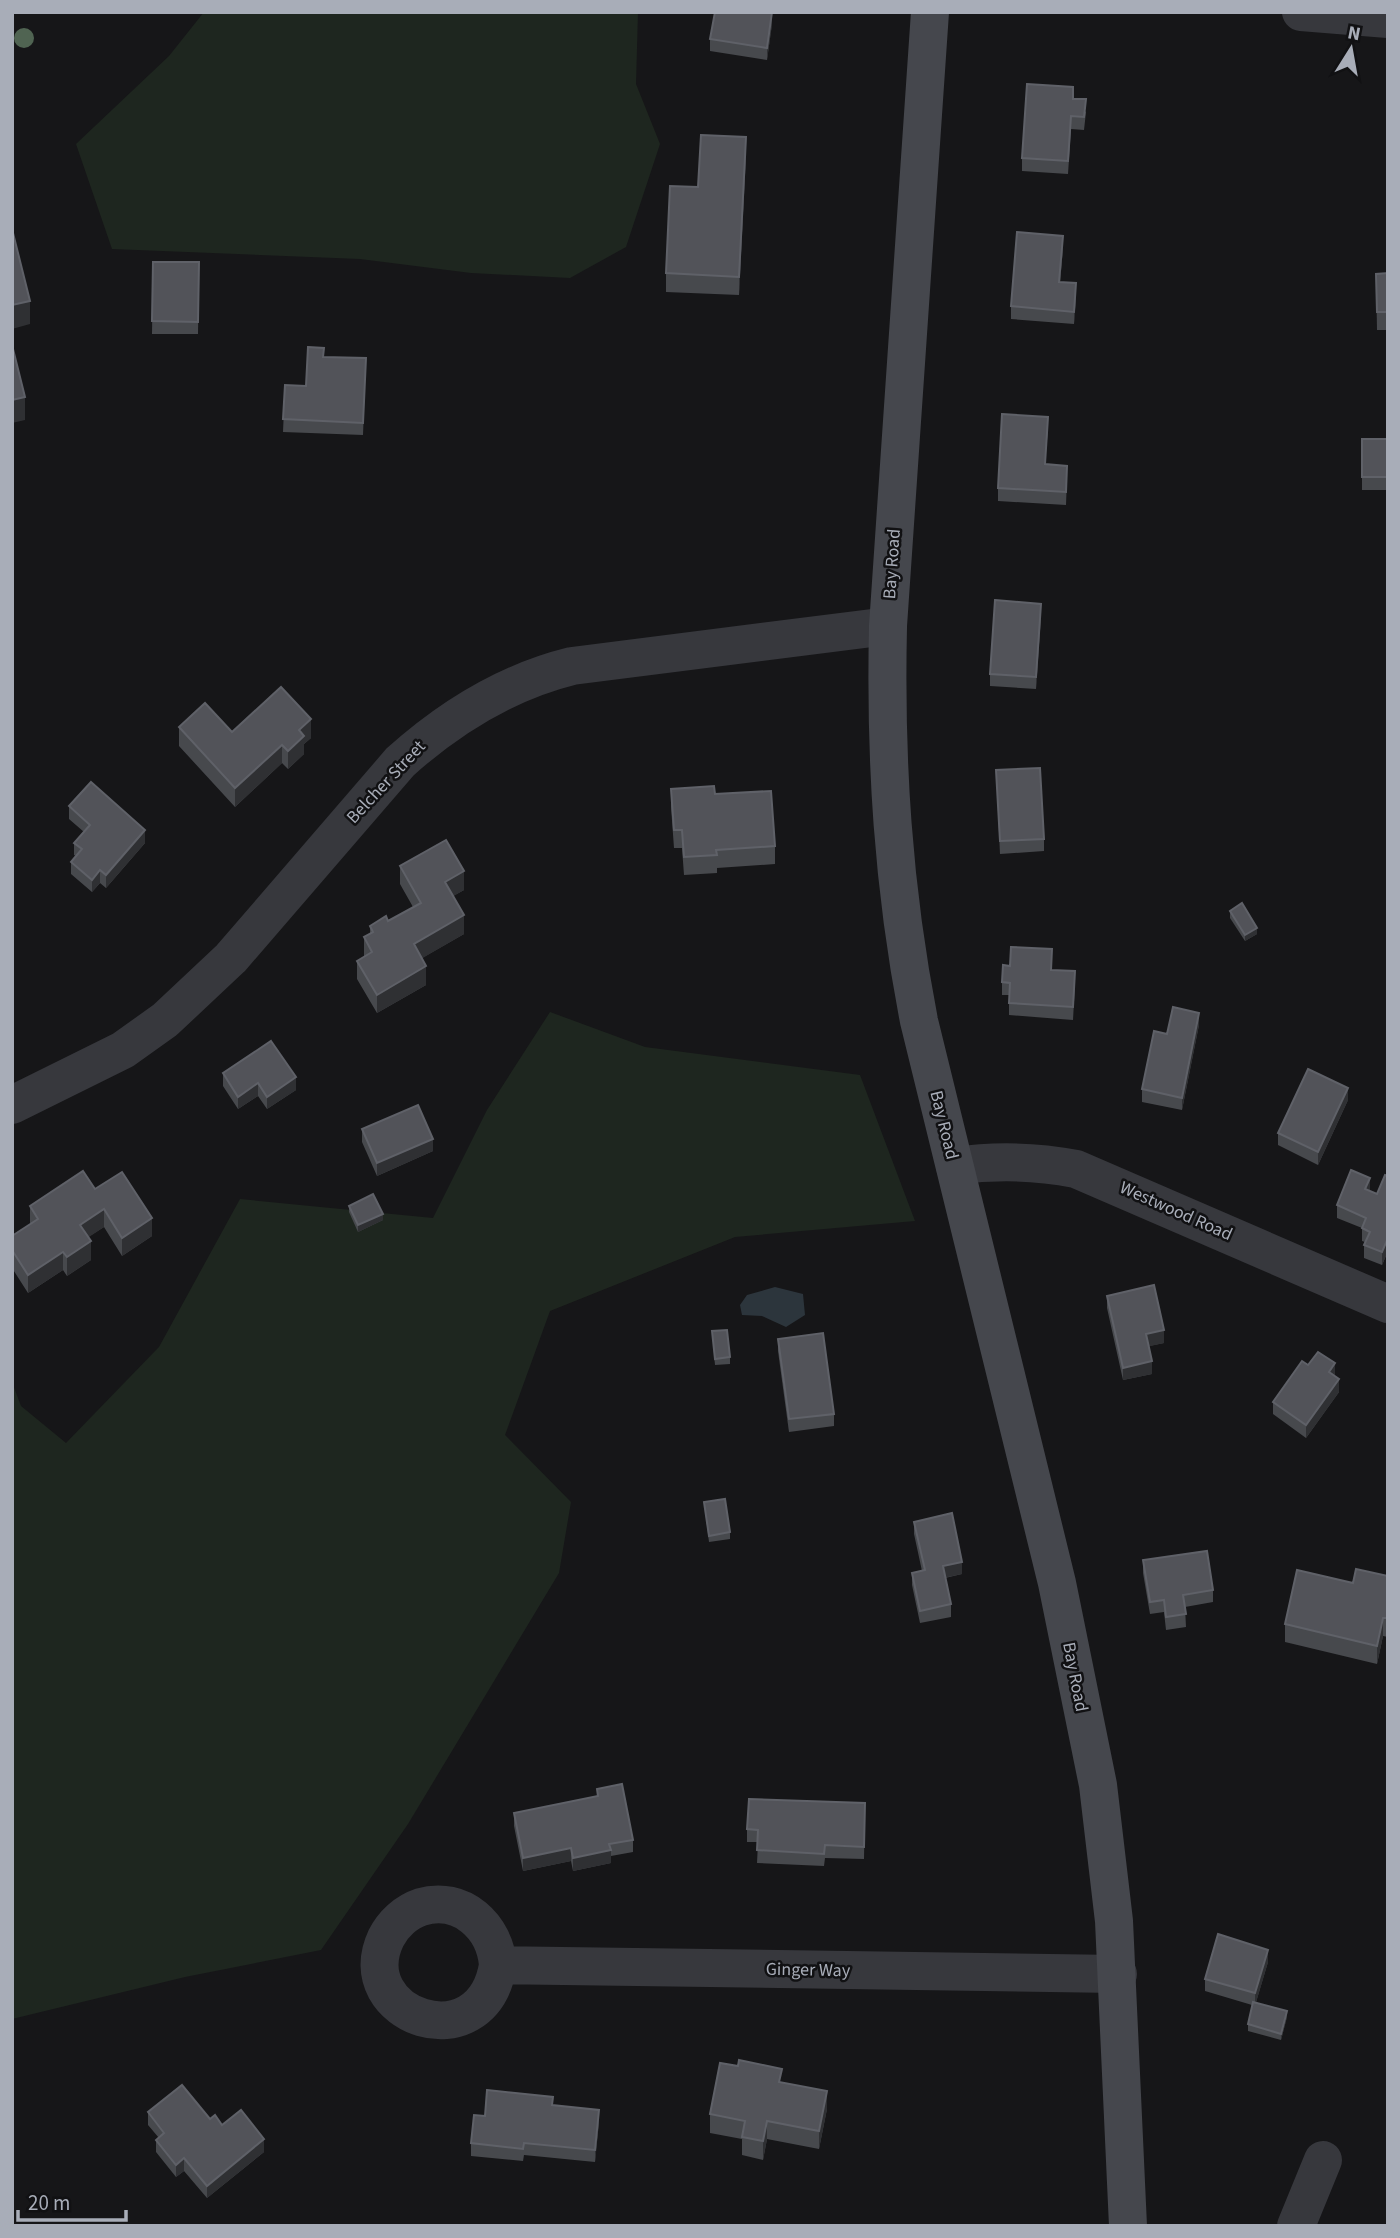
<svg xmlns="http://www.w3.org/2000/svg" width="1400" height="2238" viewBox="0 0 1400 2238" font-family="'Source Sans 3',sans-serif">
	<rect width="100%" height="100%" fill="#161618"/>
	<!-- green -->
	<g fill="#1e261f">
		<polygon points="204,12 638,12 636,84 660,144 626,247 570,278 471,273 360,259 112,249 76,144 169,56"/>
		<polygon points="550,1012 645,1047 860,1075 915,1221 735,1237 550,1311 505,1435 571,1502 559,1573 408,1824 321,1950 185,1977 12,2019 12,1382 21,1406 66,1443 159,1347 240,1199 433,1218 487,1110"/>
	</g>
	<!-- water -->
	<polygon fill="#2c353c" points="775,1287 803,1294 805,1315 786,1327 762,1316 742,1315 740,1305 747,1295"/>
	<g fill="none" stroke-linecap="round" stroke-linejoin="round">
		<!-- minor -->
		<g stroke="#37383d" stroke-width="38">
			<polyline points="1301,12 1388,19"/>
			<path d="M12,1105L123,1050L165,1020L231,958L400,762C449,718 507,682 572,666L888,626"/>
			<path d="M955,1166C997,1160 1034,1161 1076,1169L1388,1304"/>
			<path d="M498,1965C482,2063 349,2016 386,1938C393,1924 406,1912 421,1907C462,1895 495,1927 498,1965L1118,1974"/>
			<polyline points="1296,2226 1323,2160"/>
		</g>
		<!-- secondary -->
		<path stroke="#45474d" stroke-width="38" d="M930,12L888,626C885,761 893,888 919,1021L1057,1583L1098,1785L1114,1921L1128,2226"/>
	</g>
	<!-- trees -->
	<circle fill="#506452" cx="24" cy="38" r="10"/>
	<!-- wall -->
	<g fill="#47494d">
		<polygon points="772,24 767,60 710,51 710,39"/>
		<polygon points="1073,99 1086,112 1084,130 1071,129 1068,174 1022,171 1022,158"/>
		<polygon points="746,155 739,295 666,292 666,273 698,187"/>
		<polygon points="1063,248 1060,283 1076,296 1074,324 1011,319 1011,306"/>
		<polygon points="153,262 199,262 198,334 152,334"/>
		<polygon points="1388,273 1388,330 1377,330 1376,274"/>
		<polygon points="324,357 366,358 363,435 283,432 285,385 306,386"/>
		<polygon points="1048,429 1045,464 1067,478 1066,505 998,501 998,488"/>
		<rect x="1362" y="439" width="26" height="51"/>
		<polygon points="1041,616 1036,689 990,686 990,674"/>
		<polygon points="179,727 232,732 311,738 304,744 304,754 288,769 282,763 235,807 179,746"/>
		<polygon points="996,770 1044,839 1044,851 1000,854"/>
		<polygon points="671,789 715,794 775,846 775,864 717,868 717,873 684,875 682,848 674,848 671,807"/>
		<polygon points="69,806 145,843 106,888 100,883 92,892 71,874 71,862 76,856 74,855 74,843 84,832 69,819"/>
		<polygon points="400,866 464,890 453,896 464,934 422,958 426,985 377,1013 357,979 357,961 364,957 364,937 370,934 370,926 388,921 413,907 400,884"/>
		<polygon points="1230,911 1257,934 1245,941 1230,918"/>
		<polygon points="1052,970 1075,984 1073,1020 1009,1015 1009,995 1002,995 1002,982"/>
		<polygon points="1199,1025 1182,1110 1142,1102 1142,1089 1167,1034"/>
		<polygon points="223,1073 296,1090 267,1109 258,1096 238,1109 223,1086"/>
		<polygon points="1348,1100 1318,1165 1278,1145 1278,1133"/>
		<polygon points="362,1129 433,1151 377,1176 362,1142"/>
		<polygon points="1388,1176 1388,1251 1382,1265 1364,1258 1364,1245 1365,1242 1362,1241 1362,1228 1337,1218 1337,1205 1370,1191 1377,1194"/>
		<polygon points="95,1189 152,1236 122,1256 104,1227 88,1237 91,1260 67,1276 63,1270 28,1293 12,1268 12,1236 30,1224 30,1206"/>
		<polygon points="349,1206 383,1220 358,1232 349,1212"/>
		<polygon points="1107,1296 1164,1343 1149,1346 1152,1374 1123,1380 1107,1308"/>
		<polygon points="712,1331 730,1357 730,1364 715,1365"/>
		<polygon points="778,1339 834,1414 834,1426 789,1432 778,1351"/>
		<polygon points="1308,1365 1335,1376 1339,1392 1306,1438 1273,1414 1273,1402"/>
		<polygon points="704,1502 730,1532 730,1539 709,1542"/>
		<polygon points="914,1522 962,1574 945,1578 951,1604 951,1617 920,1623 912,1585 912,1573 922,1571 914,1534"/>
		<polygon points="1143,1560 1213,1590 1213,1602 1185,1607 1186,1627 1166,1630 1164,1612 1150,1614 1143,1573"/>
		<polygon points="1388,1576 1388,1637 1383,1636 1377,1664 1285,1642 1285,1624 1353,1583"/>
		<polygon points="597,1789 633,1840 633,1852 611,1856 611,1863 573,1871 571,1861 523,1871 514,1826 514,1813 597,1796"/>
		<polygon points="865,1803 864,1859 825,1858 824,1866 757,1863 758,1842 747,1842 747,1829"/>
		<polygon points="1268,1962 1256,2002 1287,2017 1281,2040 1248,2031 1248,2024 1252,2005 1205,1991 1205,1979"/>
		<polygon points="782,2082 827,2109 819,2149 767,2139 763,2160 742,2155 742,2139 710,2133 710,2114"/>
		<polygon points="553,2105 599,2122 595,2162 524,2155 523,2161 471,2156 471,2143 485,2116"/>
		<polygon points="148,2112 210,2119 264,2152 207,2198 184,2171 176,2177 156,2152 156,2140 159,2138 148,2125"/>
	</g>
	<!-- shaded-wall -->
	<g fill="#2f3033">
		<polygon points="772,12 772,24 767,60 767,48"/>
		<polygon points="746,137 746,155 739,295 739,277"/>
		<polygon points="1063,236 1063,248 1059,295 1059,282"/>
		<polygon points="1076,283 1076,296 1074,324 1074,312"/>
		<polygon points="30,301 30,324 12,329 12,305"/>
		<polygon points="25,397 25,420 12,423 12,400"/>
		<polygon points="1041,604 1041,616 1036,689 1036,677"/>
		<polygon points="311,719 311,738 304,744 304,754 288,769 288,751 299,730"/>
		<polygon points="282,745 282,763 235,807 235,788"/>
		<polygon points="145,830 145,843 106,888 106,875"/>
		<polygon points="100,870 100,883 92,892 92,880"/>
		<polygon points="464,871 464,890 445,901 445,882"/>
		<polygon points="464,915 464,934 414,963 414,944"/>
		<polygon points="1257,928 1257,934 1245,941 1245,935"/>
		<polygon points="426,966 426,985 377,1013 377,995"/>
		<polygon points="1199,1013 1199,1025 1182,1110 1182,1098"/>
		<polygon points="296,1077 296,1090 267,1109 267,1097"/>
		<polygon points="258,1083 258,1096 238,1109 238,1097"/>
		<polygon points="1348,1088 1348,1100 1318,1165 1318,1152"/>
		<polygon points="433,1139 433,1151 377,1176 377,1163"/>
		<polygon points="1370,1178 1370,1191 1365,1189"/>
		<polygon points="104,1209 104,1227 80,1243 80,1225"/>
		<polygon points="383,1214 383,1220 358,1232 358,1225"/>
		<polygon points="152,1218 152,1236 122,1256 122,1238"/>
		<polygon points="1388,1238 1388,1251 1382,1265 1382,1252"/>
		<polygon points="91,1241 91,1260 67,1276 67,1257"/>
		<polygon points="63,1252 63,1270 28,1293 28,1275"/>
		<polygon points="1164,1330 1164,1343 1146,1347 1146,1334"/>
		<polygon points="1152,1361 1152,1374 1123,1380 1123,1368"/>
		<polygon points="1335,1363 1335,1376 1329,1384 1329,1372"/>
		<polygon points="1339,1379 1339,1392 1306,1438 1306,1425"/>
		<polygon points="962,1562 962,1574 943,1578 943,1566"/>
		<polygon points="1383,1618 1383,1636 1377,1664 1377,1646"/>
		<polygon points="571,1848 571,1861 523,1871 523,1858"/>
		<polygon points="611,1850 611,1863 573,1871 573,1858"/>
		<polygon points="1268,1950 1268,1962 1255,2006 1255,1993"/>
		<polygon points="1287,2011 1287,2017 1281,2040 1281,2034"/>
		<polygon points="827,2091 827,2109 819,2149 819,2131"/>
		<polygon points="599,2110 599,2122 595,2162 595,2150"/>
		<polygon points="767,2121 767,2139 763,2160 763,2141"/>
		<polygon points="264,2139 264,2152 207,2198 207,2186"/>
		<polygon points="184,2158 184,2171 176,2177 176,2165"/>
	</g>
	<!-- building -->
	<g fill="#525359" stroke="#5f6168" stroke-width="2">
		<polygon points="715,12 772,12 767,48 710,39"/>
		<polygon points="1027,84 1073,87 1073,99 1086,99 1084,117 1071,116 1068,161 1022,158"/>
		<polygon points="701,135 746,137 739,277 666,273 670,186 698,187"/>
		<polygon points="12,229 30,301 12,305"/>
		<polygon points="1017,232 1063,236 1059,282 1076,283 1074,312 1011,306"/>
		<polygon points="153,262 199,262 198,322 152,321"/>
		<polygon points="1388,273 1388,312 1377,312 1376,274"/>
		<polygon points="12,345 25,397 12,400"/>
		<polygon points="308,347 324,348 323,357 366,358 363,423 283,419 285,385 306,386"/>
		<polygon points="1002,414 1048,417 1045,464 1067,466 1066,492 998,488"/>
		<rect x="1362" y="439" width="26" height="38"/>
		<polygon points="995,600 1041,604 1036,677 990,674"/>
		<polygon points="281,687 311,719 299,730 304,736 288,751 282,745 235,788 179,727 205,703 232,732"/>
		<polygon points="1040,768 1044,839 1000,841 996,770"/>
		<polygon points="91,782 145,830 106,875 100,870 92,880 71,862 82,849 74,843 90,825 69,806"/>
		<polygon points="714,786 715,794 771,791 775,846 716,850 717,855 684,857 682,830 674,830 671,789"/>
		<polygon points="446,840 464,871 445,882 464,915 414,944 426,966 377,995 357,961 372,952 364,937 373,932 370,926 386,916 388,921 421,903 400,866"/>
		<polygon points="1242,903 1257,928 1245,935 1230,911"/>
		<polygon points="1011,947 1052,949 1051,970 1075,971 1073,1007 1009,1003 1010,983 1002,982 1003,965 1010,966"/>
		<polygon points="1173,1007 1199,1013 1182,1098 1142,1089 1154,1031 1167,1034"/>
		<polygon points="271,1041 296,1077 267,1097 258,1083 238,1097 223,1073"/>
		<polygon points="1308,1069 1348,1088 1318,1152 1278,1133"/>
		<polygon points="418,1105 433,1139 377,1163 362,1129"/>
		<polygon points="1351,1170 1370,1178 1365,1189 1377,1194 1385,1175 1388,1176 1388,1238 1382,1252 1364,1245 1370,1232 1362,1228 1366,1218 1337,1205"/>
		<polygon points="83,1171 95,1189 122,1172 152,1218 122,1238 104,1209 80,1225 91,1241 67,1257 63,1252 28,1275 12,1250 12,1236 38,1219 30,1206"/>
		<polygon points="373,1194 383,1214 358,1225 349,1206"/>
		<polygon points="1154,1285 1164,1330 1146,1334 1152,1361 1123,1368 1107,1296"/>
		<polygon points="727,1330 730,1357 715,1359 712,1331"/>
		<polygon points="823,1333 834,1414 789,1419 778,1339"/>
		<polygon points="1318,1352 1335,1363 1329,1372 1339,1379 1306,1425 1273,1402 1302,1361 1308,1365"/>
		<polygon points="725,1499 730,1532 709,1536 704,1502"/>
		<polygon points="952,1513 962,1562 943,1566 951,1604 920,1611 912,1573 925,1570 914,1522"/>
		<polygon points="1207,1551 1213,1590 1183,1595 1186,1614 1166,1617 1164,1600 1150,1602 1143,1560"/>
		<polygon points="1356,1569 1388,1576 1388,1618 1383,1618 1377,1646 1285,1624 1297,1570 1353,1583"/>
		<polygon points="622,1784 633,1840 609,1844 611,1850 573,1858 571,1848 523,1858 514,1813 598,1796 597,1789"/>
		<polygon points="749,1799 865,1803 864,1847 825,1845 824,1854 757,1850 758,1830 747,1829"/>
		<polygon points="1218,1934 1268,1950 1255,1993 1205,1979"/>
		<polygon points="1253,2002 1287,2011 1281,2034 1248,2024"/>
		<polygon points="739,2060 782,2069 779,2082 827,2091 819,2131 767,2121 763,2141 742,2137 745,2121 710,2114 720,2063 738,2066"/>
		<polygon points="182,2085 210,2119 215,2115 222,2125 241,2110 264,2139 207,2186 184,2158 176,2165 156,2140 164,2133 148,2112"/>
		<polygon points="487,2090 553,2097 552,2105 599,2110 595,2150 524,2143 523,2149 471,2143 474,2115 485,2116"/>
	</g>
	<g text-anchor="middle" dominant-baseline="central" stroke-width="5" stroke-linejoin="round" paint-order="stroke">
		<!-- street labels -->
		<g font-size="18" fill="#a8adb8" stroke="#111113">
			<text transform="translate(892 564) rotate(-86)">Bay Road</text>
			<text transform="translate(386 782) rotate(-47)">Belcher Street</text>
			<text transform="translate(944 1125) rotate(76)">Bay Road</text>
			<text transform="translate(1176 1211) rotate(24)">Westwood Road</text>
			<text transform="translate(1075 1677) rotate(79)">Bay Road</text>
			<text transform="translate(808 1970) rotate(1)">Ginger Way</text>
		</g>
	</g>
	<!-- border -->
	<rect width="1400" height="2238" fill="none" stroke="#a8adb8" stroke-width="28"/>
	<!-- north arrow -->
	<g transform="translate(1351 49) rotate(11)" stroke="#111113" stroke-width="5" paint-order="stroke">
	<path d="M0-5L12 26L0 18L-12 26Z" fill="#a8adb8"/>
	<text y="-10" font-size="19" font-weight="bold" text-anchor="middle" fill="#a8adb8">N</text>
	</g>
	<!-- scale -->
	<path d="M18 2210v10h108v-10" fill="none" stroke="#a8adb8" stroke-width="3.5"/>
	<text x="28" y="2210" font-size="21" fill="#a8adb8" stroke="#111113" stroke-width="5" paint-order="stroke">20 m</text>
</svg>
